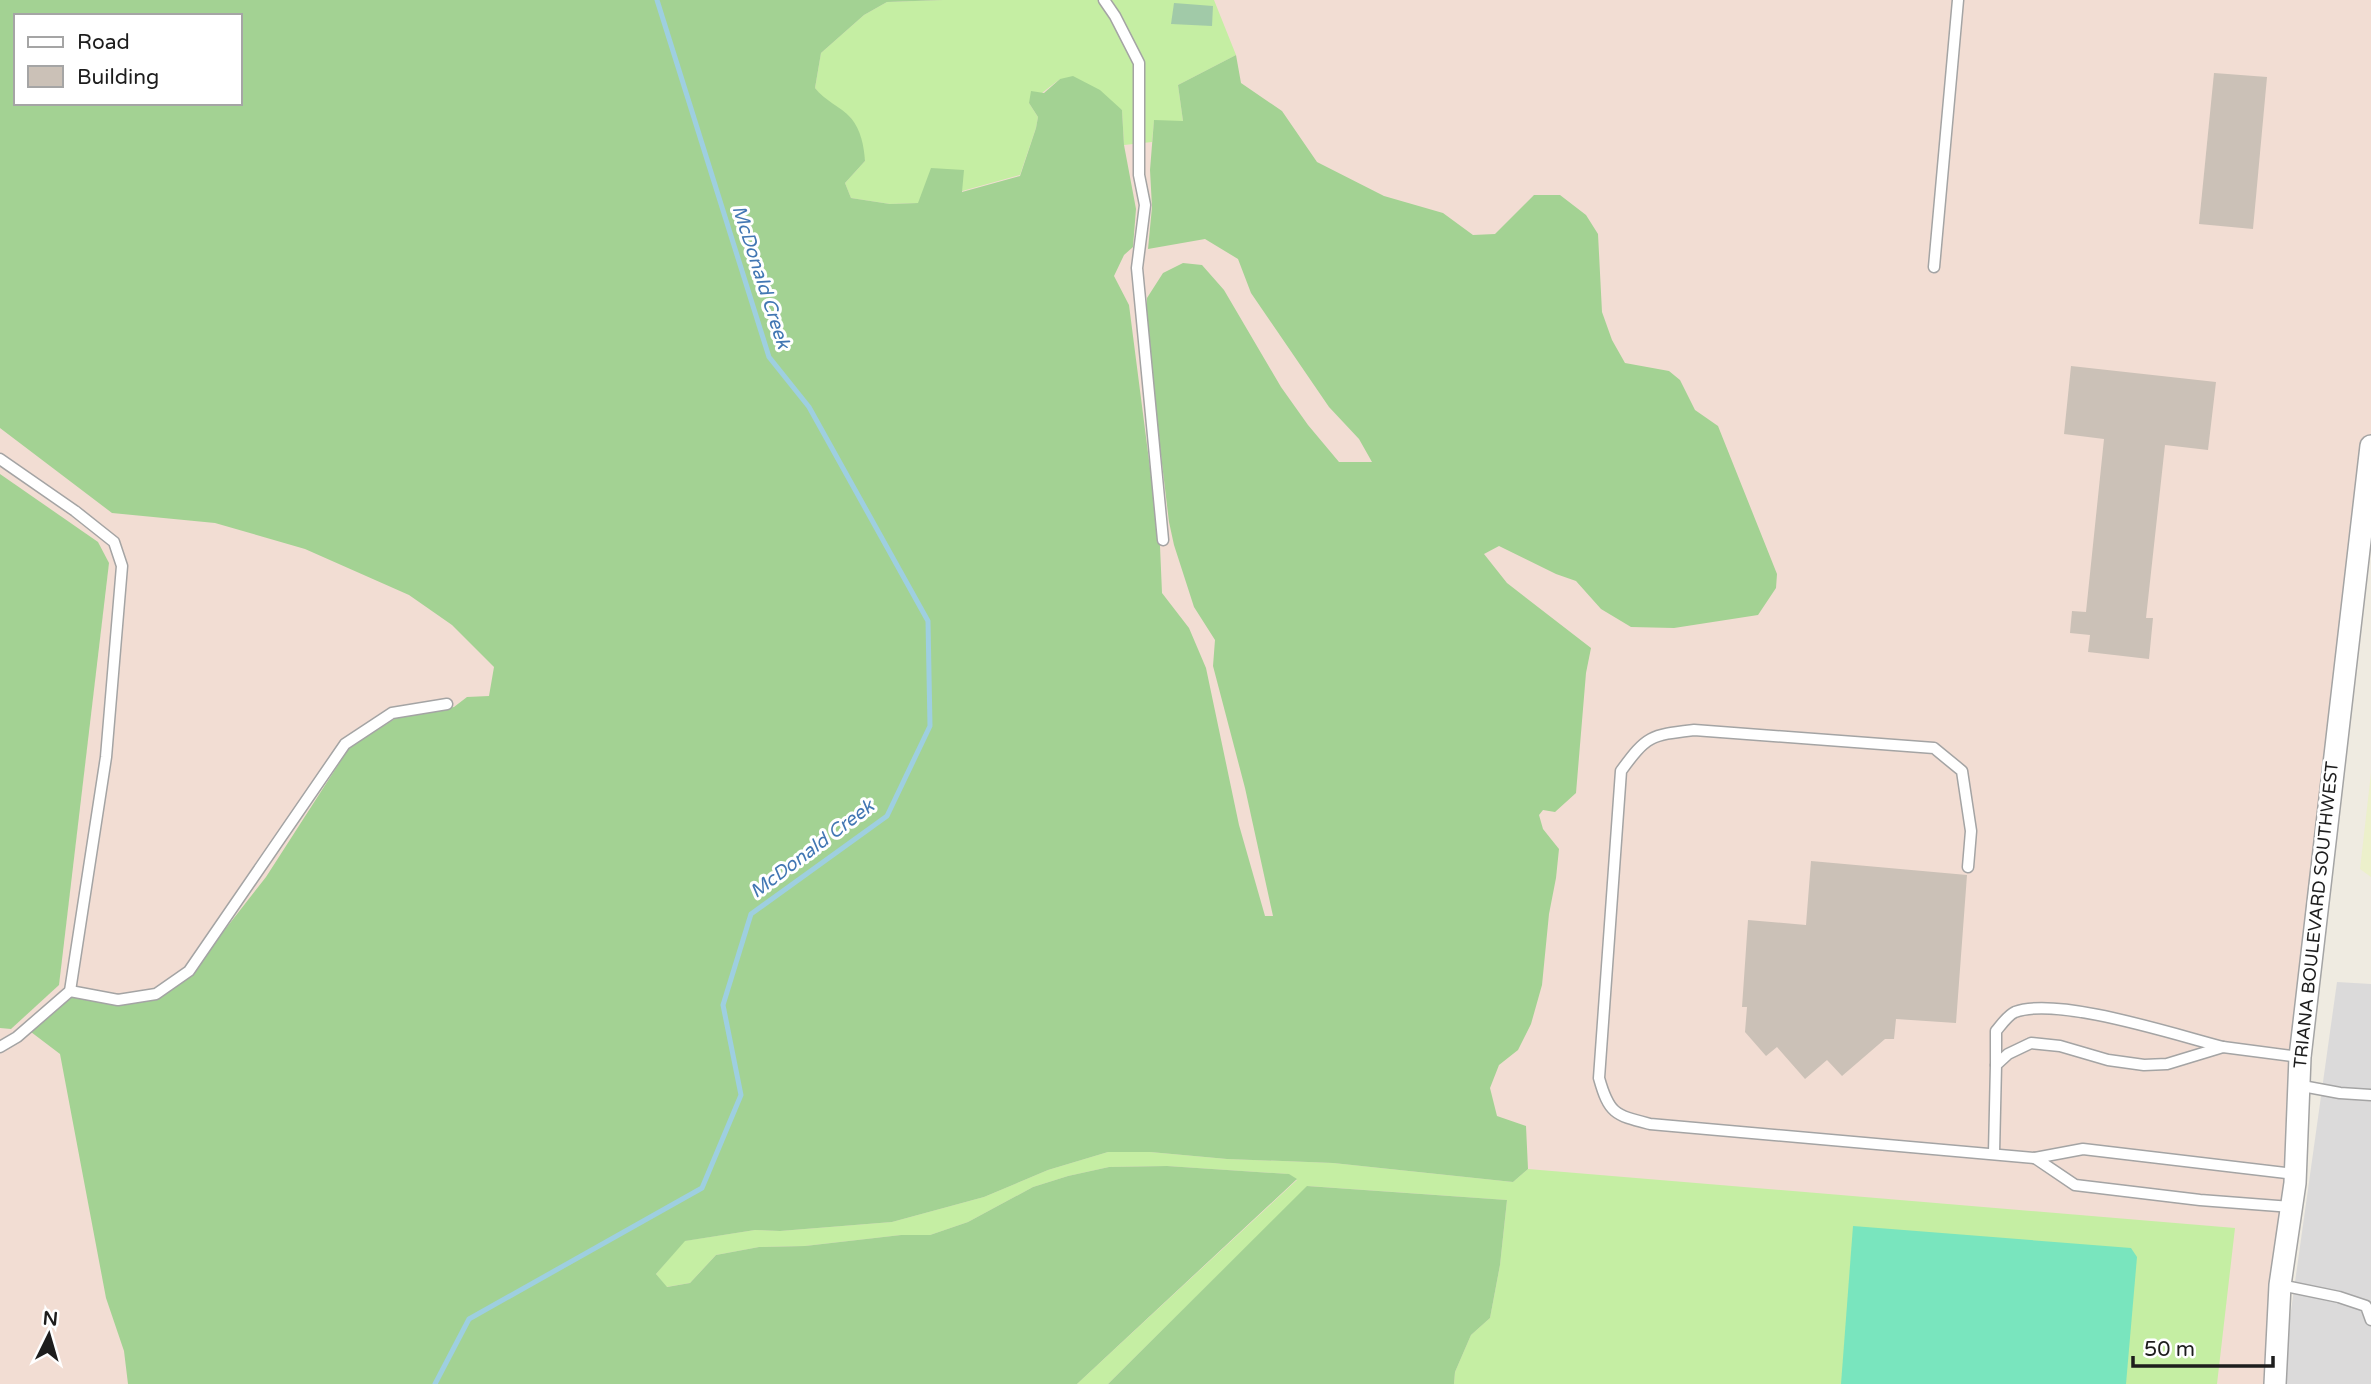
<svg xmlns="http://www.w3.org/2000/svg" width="2371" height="1384" viewBox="0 0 2371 1384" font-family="'Varela Round',sans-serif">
	<rect width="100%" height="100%" fill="#efebe1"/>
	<!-- residential -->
	<polygon fill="#dbdada" points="2337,982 2371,984 2371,1384 2284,1384 2289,1325"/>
	<!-- military -->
	<path fill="#f2ddd3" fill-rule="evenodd" d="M0,0H2371V446L2274,1384H0ZM16,16H240V103H16Z"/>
	<!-- farmland -->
	<polygon fill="#ecf0cb" points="2371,773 2371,877 2360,869"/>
	<!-- grass -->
	<g fill="#c5eea3">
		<polygon points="943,0 1214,0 1236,55 1178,85 1183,121 1154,121 1152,142 1124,145 1122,110 1060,79 1029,103 1038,117 1036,128 1020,175 919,203 890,204 851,198 845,183 865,161 851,118 822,97 815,88 821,53 864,15 887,2"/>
		<polygon points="1108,1152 1150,1152 1227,1159 1333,1163 1513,1182 1528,1169 2235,1228 2217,1384 1454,1384 1455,1372 1471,1335 1490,1318 1500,1265 1507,1200 1308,1186 1108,1384 1077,1384 1297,1180 1288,1174 1167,1166 1109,1167 1068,1176 1033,1187 968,1222 930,1235 901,1235 805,1246 759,1247 716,1255 690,1283 666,1287 656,1274 684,1241 755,1230 780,1231 892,1222 984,1197 1048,1170"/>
	</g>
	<!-- forest -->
	<g fill="#a3d293" fill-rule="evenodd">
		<path d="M0,0H943L887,2L864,15L821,53L815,88C825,101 840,106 851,118C861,130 864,146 865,161L845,183L851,198L890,204L918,203L931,168L964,170L962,192L1020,176L1036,128L1038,117L1029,103L1031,91L1044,93L1060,79L1073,76L1100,90L1122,110L1124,145L1136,209L1133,247L1124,255L1114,276L1129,305L1160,546L1162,593L1189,628L1206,668L1239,825L1265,916H1273L1245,788L1213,666L1215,640L1194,607L1174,545L1169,522L1146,329L1147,298L1163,273L1183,263L1202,265L1224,290L1281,387L1308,425L1339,462H1372L1359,439L1329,407L1251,293L1238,259L1205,239L1148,249L1152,207L1150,170L1154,120L1183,121L1178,85L1236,55L1241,83L1282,111L1317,162L1384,196L1443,213L1473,235L1495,234L1534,195H1560L1586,215L1598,234L1602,312L1612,340L1625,363L1669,371L1680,380L1695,410L1718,426L1777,574L1776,588L1758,615L1674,628L1631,627L1601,609L1576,581L1556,574L1499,546L1484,554L1507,583L1591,648L1586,673L1576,793L1555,812L1543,810L1539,815L1543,829L1559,849L1556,878L1549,914L1542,985L1531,1024L1518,1050L1499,1065L1490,1088L1497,1116L1526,1126L1528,1169L1513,1182L1333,1163L1227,1159L1150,1152H1108L1048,1170L984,1197L892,1222L780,1231L755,1230L685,1241L656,1274L667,1287L690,1283L716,1255L759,1247L805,1246L901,1235H930L968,1222L1033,1187L1068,1176L1109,1167L1167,1166L1289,1174L1297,1179L1077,1384H128L124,1351L106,1298L60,1054L31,1032L71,997L118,1005L161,997L191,973L266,877L349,748L396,718L454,707L467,697L489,696L494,667L452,625L409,595L305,549L215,523L112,513L0,428ZM16,16H240V103H16Z"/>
		<polygon points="0,474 98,542 109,563 59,985 11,1029 0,1028"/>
		<polygon points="1307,1186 1507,1200 1500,1265 1490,1318 1471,1335 1455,1372 1454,1384 1108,1384"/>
	</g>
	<!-- cemetery -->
	<polygon fill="#a1caa8" points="1174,3 1213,6 1212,26 1171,24"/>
	<!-- pitch -->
	<polygon fill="#79e5be" points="1853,1226 2131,1248 2137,1257 2126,1384 1841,1384"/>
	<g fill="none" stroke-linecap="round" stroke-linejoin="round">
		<!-- stream -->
		<polyline stroke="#9ecfe0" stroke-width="5" points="435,1384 469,1319 702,1188 741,1095 723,1005 751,914 887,816 930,726 928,621 809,407 769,357 657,0"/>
	</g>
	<!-- building -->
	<g fill="#cbc1b7">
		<polygon points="2214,73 2267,77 2253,229 2199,224"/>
		<polygon points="2071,366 2216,382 2208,450 2165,445 2146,618 2153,618 2149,659 2088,652 2090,635 2070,633 2072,611 2086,612 2104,439 2064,434"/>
		<polygon points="1811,861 1967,875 1956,1023 1896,1019 1894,1039 1885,1039 1842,1076 1827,1060 1805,1079 1777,1047 1766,1056 1745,1032 1747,1007 1742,1007 1748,920 1806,925"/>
	</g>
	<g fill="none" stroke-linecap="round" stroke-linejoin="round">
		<defs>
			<g id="service">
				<polyline points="1104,0 1115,16 1139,63 1139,175 1145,205 1137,268 1163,540"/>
				<polyline points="1934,267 1958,0"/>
				<polyline points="0,459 75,511 114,542 122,566 106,757 70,991 17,1037 0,1047"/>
				<path d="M1968,867L1971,831L1962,771L1934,748L1694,730C1651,735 1647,735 1621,771L1599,1078C1609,1114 1615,1115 1650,1124L2035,1158"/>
				<polyline points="70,991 118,1000 156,994 189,971 345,744 392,713 447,704"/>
				<path d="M1996,1065V1031C2001,1025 2008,1015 2015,1012C2057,996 2176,1035 2223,1047"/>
				<polyline points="2297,1085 2340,1093 2371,1095"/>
				<polyline points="1994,1153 1996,1065 2008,1054 2031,1043 2060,1046 2108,1060 2144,1065 2167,1064 2223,1047 2300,1057"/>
				<polyline points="2290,1207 2200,1200 2075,1185 2035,1158 2083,1149 2294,1174"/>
				<polyline points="2280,1285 2339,1297 2366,1306 2371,1320"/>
			</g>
			<polyline id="minor" points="2275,1384 2280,1285 2295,1183 2300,1057 2371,446"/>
		</defs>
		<!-- service casing -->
		<use href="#service" stroke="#a4a4a4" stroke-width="13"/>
		<!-- minor casing -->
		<use href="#minor" stroke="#a4a4a4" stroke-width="24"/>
		<!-- service -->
		<use href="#service" stroke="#fff" stroke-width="10"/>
		<!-- minor -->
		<use href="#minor" stroke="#fff" stroke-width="21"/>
	</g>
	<g text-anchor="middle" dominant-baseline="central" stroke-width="6" stroke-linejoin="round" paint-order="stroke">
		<!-- street labels -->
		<g font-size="18" fill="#1d1d1d" stroke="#fff">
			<text transform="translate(2316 915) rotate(-84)">TRIANA BOULEVARD SOUTHWEST</text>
		</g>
		<!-- water labels -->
		<g font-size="19" font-style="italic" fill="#4277b3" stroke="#fff">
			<text transform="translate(761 277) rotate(72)">McDonald Creek</text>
			<text transform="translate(812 849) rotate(-37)">McDonald Creek</text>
		</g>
	</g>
	<!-- legend -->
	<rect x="14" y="14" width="228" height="91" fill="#ffffff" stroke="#a5a5a5" stroke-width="2"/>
	<rect x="28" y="37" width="35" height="10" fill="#ffffff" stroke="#a5a5a5" stroke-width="2"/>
	<text x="77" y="49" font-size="21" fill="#1d1d1d">Road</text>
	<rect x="28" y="66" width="35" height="21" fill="#cbc1b7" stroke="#a5a5a5" stroke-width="2"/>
	<text x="77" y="84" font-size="21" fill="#1d1d1d">Building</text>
	<!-- north arrow -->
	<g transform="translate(49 1335) rotate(5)" stroke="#ffffff" stroke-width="5" paint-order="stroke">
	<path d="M0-5L12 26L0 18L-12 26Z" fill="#1d1d1d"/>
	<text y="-10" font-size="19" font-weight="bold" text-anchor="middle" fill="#1d1d1d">N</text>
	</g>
	<!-- scale -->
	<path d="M2133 1356v10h140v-10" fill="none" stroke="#1d1d1d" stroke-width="3.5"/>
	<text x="2144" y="1356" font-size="21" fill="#1d1d1d" stroke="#ffffff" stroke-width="5" paint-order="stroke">50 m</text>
</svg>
